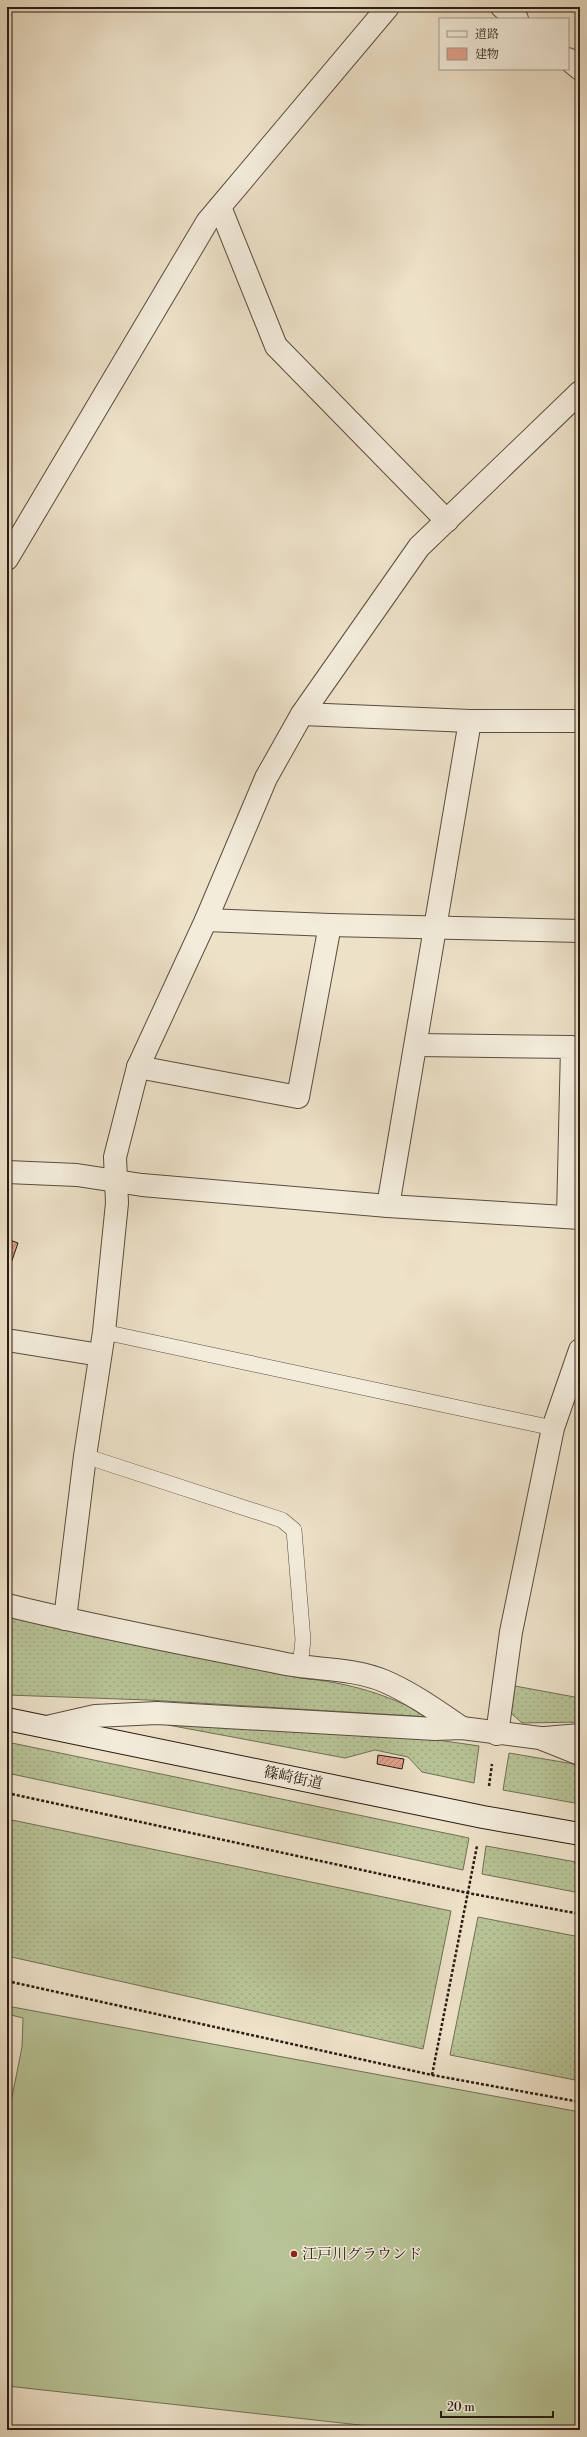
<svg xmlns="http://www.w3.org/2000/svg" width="587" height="2437" viewBox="0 0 587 2437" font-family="'Libre Bodoni','Noto Serif JP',serif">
	<defs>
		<pattern id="grass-dots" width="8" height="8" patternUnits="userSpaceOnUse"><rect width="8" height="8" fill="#b7c396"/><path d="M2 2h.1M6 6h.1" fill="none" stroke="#9ea780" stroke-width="1.8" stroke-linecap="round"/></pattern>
		<pattern id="building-hatch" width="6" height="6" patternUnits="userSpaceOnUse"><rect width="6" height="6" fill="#e2a28c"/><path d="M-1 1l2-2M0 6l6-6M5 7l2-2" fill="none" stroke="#b78371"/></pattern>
	</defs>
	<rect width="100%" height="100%" fill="#ede1c8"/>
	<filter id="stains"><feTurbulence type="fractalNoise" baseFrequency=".005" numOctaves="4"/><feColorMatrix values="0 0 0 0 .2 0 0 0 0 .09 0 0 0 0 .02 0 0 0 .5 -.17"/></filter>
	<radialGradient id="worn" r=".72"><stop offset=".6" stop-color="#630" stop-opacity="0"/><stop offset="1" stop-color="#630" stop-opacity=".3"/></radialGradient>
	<!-- grass -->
	<g fill="url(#grass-dots)" stroke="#706f54">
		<path d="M7,1617L300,1678C352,1683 385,1694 431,1717L148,1700L7,1695Z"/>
		<polygon points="515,1686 580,1698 580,1722 522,1723 511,1713"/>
		<polygon points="168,1725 431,1739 479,1746 474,1783 422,1772 408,1757 375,1750 345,1758"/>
		<polygon points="7,1742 469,1838 463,1870 7,1773"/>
		<polygon points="509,1753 580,1765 580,1804 503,1790"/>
		<polygon points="7,1819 451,1911 423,2049 7,1956"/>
		<polygon points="486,1846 576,1862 580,1865 580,1893 482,1874"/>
		<polygon points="478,1917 580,1937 580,2081 450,2055"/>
	</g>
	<!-- pitch -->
	<polygon fill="#b7c396" stroke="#706f54" points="7,2006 580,2112 580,2430 405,2430 7,2386 7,2122 22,2047 23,2018 7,2014"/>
	<!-- building -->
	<g fill="url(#building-hatch)" stroke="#2a1b13">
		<polygon points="7,1239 18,1243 8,1272 7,1272"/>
		<polygon points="378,1755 404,1759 402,1769 377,1764"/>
		<polygon points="577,1855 580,1855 580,1865 575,1864"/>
	</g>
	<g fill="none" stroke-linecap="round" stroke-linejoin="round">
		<defs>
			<g id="service">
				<polyline points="104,1332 553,1428"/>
				<polyline points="85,1456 282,1520 294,1530 303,1640 300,1667"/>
			</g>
			<g id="minor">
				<polyline points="502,7 517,19"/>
				<polyline points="568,59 580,69"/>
				<polyline points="220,207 276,346 447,521"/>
				<polyline points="7,559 207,222 388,7"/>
				<polyline points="302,714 470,721 580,721"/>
				<polyline points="206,920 330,925 580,931"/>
				<polyline points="417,1045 572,1047 568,1217"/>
				<polyline points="138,1067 298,1097 330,925"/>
				<polyline points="7,1172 77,1175 142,1185 388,1206 580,1218"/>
				<polyline points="388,1206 470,721"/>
				<polyline points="7,1340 100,1355"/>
				<path d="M7,1605C99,1628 193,1645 286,1664C318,1670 353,1668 384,1681C412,1693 437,1711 462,1728"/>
				<polyline points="65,1619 85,1456 104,1332 117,1203 115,1157 138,1067 206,920 266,778 302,714 419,547 580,392"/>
				<polyline points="47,1727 95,1716 157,1713 435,1729 462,1728 540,1738 580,1754"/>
				<polyline points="497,1734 511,1632 553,1428 580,1350"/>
				<polyline points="545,1738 580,1735"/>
			</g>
			<polyline id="secondary" points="7,1719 483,1817 580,1834"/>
		</defs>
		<!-- service casing -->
		<use href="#service" stroke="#5b4c40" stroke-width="16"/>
		<!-- minor casing -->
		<use href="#minor" stroke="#5b4c40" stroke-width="24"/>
		<!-- secondary casing -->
		<use href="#secondary" stroke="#2a1b13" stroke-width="24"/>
		<!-- path -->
		<g stroke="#2a1b13" stroke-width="2.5" stroke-dasharray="3 2" stroke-linecap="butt">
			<polyline points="489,1786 492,1764"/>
			<polyline points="7,1793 468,1893 580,1914"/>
			<polyline points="7,1981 432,2075 580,2102"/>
			<polyline points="432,2075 477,1846"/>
		</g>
		<!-- service -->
		<use href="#service" stroke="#f3ecdb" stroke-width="15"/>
		<!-- minor -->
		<use href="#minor" stroke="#f3ecdb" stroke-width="22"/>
		<!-- secondary -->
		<use href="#secondary" stroke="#f3ecdb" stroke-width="22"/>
	</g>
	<!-- markers -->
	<circle fill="#8f2418" stroke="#f3ecdb" stroke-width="1.5" cx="294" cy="2254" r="4"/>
	<g text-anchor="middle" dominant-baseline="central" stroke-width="3" stroke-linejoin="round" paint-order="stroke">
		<!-- street labels -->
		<g font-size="15" fill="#2a1b13" stroke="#f3ecdb">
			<text transform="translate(293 1778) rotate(12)">篠崎街道</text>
		</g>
		<!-- poi labels -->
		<g font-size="15" fill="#2a1b13" stroke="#f3ecdb" text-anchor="start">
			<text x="302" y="2254">江戸川グラウンド</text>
		</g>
	</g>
	<!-- margin -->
	<rect width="587" height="2437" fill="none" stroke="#ede1c8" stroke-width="24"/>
	<rect x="8" y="8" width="571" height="2421" fill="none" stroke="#2a1b13" stroke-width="2"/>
	<rect x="12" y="12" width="563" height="2413" fill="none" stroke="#2a1b13"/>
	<!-- legend -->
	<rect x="439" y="18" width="130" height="52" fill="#f3ecdb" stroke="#a3988b"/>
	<rect x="447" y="31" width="20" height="6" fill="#f3ecdb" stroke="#a3988b"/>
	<text x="475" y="38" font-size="12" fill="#2a1b13">道路</text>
	<rect x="447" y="48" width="20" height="12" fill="#e2a28c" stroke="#a3988b"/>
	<text x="475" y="58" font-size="12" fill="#2a1b13">建物</text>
	<!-- scale -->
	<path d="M441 2411v6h112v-6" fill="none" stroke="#2a1b13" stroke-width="2"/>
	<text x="447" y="2411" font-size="12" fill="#2a1b13" stroke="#f3ecdb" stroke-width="3" paint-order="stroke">20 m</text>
	<rect width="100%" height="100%" filter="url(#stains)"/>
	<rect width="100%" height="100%" fill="url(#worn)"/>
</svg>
